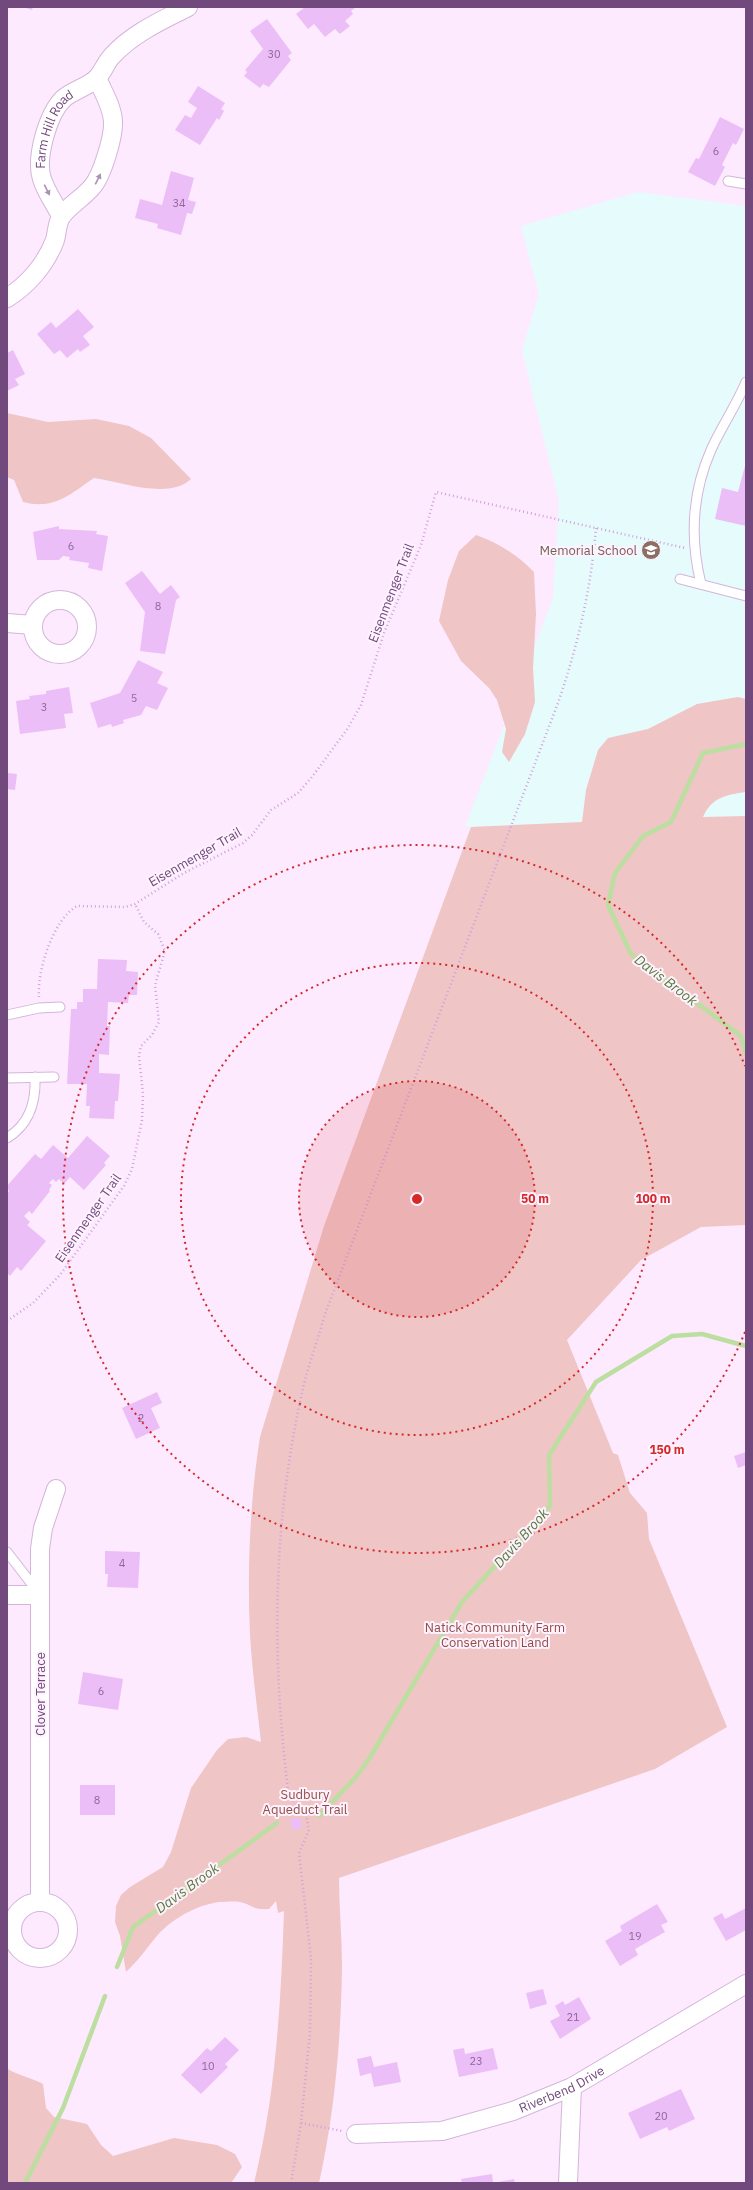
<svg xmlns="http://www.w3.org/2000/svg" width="753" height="2190" viewBox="0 0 753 2190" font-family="'IBM Plex Sans',sans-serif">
	<rect width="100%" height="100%" fill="#feeafe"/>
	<!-- education -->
	<polygon fill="#e6fbfb" points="638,192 746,206 746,816 465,827 553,598 559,501 522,350 539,294 521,226"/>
	<!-- green -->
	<g fill="#efc5c6">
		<path d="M7,413L48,422L96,419L129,426L151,438L191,479C169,500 122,482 94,478C69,495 54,510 23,502L14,480L7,477Z"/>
		<path d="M476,535C499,543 517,555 534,572L536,614L533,668L535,702L525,734L509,762L502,752L506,729L497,700L489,688L461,661L439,621L448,580L459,551Z"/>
		<path d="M738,697L746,699V792C726,795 712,797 703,817L746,816V1225L701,1227L641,1260L567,1340L613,1453L618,1455L630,1493L647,1513L649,1539L727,1727L655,1769L339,1878C339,1907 342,1937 342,1966C341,2039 335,2111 319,2183H254C276,2094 281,2002 284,1911L278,1913L276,1901L269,1909C252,1910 253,1905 240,1902C234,1901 225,1902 219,1902C196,1905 170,1920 156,1937C146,1949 138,1961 126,1972L120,1936L115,1922L116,1906L121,1895L130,1887L163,1867L171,1852L191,1788L217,1750L228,1739L246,1737L261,1742C257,1706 252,1670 250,1634C247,1570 250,1500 260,1437L324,1226L471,827L582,822L586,790L598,750L608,738L648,729L697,704Z"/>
		<path d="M7,2068C12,2073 34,2079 43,2084L46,2108L54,2117L87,2124L101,2145L113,2156L174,2138L217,2145L235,2154L242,2167L231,2183H7Z"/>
	</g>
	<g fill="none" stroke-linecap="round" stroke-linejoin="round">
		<!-- stream -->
		<g stroke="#bcdea0" stroke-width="4.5">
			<polyline points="746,744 703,753 671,822 643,836 615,873 608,905 631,954 741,1036 746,1054"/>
			<polyline points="319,1816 356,1777 369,1759 462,1602 550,1506 549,1455 596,1382 672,1336 702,1334 746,1346"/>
			<polyline points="117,1967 133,1927 277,1823"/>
			<polyline points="25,2183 63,2108 105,1996"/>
		</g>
	</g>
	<!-- building -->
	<g fill="#ecbef7">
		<polygon points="23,7 33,7 32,10"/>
		<polygon points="305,7 319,8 356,7 351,11 353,14 345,21 350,26 340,34 335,29 325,37 314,24 308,29 296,14"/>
		<polygon points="267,19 292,53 288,56 291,60 269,87 263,84 260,88 244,76 247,72 245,70 263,49 250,31"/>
		<polygon points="198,86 225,103 221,109 224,111 219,120 217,118 200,145 175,130 185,115 191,118 197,108 188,102"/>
		<polygon points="720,117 744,129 736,145 733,143 722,165 725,167 715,186 688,172 696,158 699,159"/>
		<polygon points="171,171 194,178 188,200 196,202 192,214 187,213 181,235 157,228 158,224 135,218 140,199 162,205"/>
		<polygon points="78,309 94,327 83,336 90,345 80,352 78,349 67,358 60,350 54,354 37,334 51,322 56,328"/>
		<polygon points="13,350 25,374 15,379 19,385 7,391 7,353"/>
		<polygon points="746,462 746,526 715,519 722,488 738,492"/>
		<polygon points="59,526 59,529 97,531 96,534 108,536 102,571 88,568 89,563 69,560 70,557 63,556 59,560 37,560 33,532"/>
		<polygon points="142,571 160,594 171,585 180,597 176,600 165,654 140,651 145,612 125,583"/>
		<polygon points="138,660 163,672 157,683 168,688 157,710 146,706 141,715 123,720 124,723 112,727 111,724 98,728 90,703 120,693"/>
		<polygon points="69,687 73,713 64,714 66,728 20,734 16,701 30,699 29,696 46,694 46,691"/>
		<polygon points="7,773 17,774 15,790 7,789"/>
		<polygon points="98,959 127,960 126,971 138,972 137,995 129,995 128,1003 108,1002 107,1026 110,1026 109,1055 99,1054 99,1073 120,1074 118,1101 115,1101 114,1119 89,1118 90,1106 86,1106 87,1084 67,1084 71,1009 77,1009 77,1002 83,1002 83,989 97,989"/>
		<polygon points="87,1136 110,1156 104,1163 106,1165 84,1190 70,1177 64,1184 59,1179 56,1182 53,1179 49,1183 52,1185 49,1190 50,1191 32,1214 29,1211 24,1216 30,1222 27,1225 46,1241 21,1271 17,1267 10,1276 7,1273 7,1194 9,1191 7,1186 35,1154 41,1159 53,1145 68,1158"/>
		<polygon points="157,1392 162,1403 151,1408 160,1428 136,1439 122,1408"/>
		<polygon points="746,1452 746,1465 738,1468 734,1456"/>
		<polygon points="105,1551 140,1552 138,1588 107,1587 108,1574 105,1574"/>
		<polygon points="83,1672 123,1679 118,1710 78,1704"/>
		<rect x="80" y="1785" width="35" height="30"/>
		<polygon points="301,1818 302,1828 292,1830 290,1819"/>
		<polygon points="657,1904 668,1922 661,1925 665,1932 635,1949 638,1955 620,1966 605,1941 622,1931 620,1926"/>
		<polygon points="746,1908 746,1930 726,1941 713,1918 722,1913 725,1919"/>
		<polygon points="543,1989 547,2004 530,2009 526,1993"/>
		<polygon points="579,1997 591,2019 560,2039 550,2021 560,2016 555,2006 563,2001 565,2005"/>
		<polygon points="225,2037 239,2050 225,2064 228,2067 201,2094 181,2075 207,2048 211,2051"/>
		<polygon points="464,2048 465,2054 493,2048 498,2069 459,2077 453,2050"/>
		<polygon points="371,2056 374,2067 397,2062 401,2082 374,2087 371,2073 360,2076 357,2059"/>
		<polygon points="681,2089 695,2119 669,2131 667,2127 640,2139 628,2113"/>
		<polygon points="492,2174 493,2183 462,2183 461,2179"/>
		<polygon points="514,2179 515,2183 498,2183 498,2182"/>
	</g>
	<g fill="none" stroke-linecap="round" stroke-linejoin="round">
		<defs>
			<g id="service">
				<polyline points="728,181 746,184"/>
				<polyline points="680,579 746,596"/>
				<path d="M701,584C690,539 692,493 711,450C721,427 736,406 746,382"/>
				<polyline points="7,1015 39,1008 60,1007"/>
				<polyline points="7,1078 54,1077"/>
				<path d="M7,1138C30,1124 36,1102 35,1077"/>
				<polyline points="7,1552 38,1592"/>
			</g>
			<g id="minor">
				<path id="s1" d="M61,216C55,204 46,192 42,179C35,158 48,114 63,99C73,90 88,87 97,78C103,72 106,62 112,56C133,33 161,21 188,7"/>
				<path d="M7,298C28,285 46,264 55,240C57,233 57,223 61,217C67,207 84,197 92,187C102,176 114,136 113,121C112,106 103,92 97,78"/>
				<circle cx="60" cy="627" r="27"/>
				<polyline points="7,623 33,625"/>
				<polyline points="7,1595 40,1595"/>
				<circle cx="40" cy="1930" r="28"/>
				<polyline points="40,1902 40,1549 43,1528 56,1489"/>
				<path id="s2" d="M356,2134L442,2131L513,2111L572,2087L746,1984"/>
				<polyline points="568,2183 572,2087"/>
			</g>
		</defs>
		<!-- service casing -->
		<use href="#service" stroke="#d4b5da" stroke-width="11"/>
		<!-- minor casing -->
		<use href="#minor" stroke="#d4b5da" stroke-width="20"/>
		<!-- path -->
		<g stroke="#d0a0dd" stroke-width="2.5" stroke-dasharray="1 3" stroke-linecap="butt">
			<path d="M39,997C37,970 53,920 77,906L125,907L135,904L184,873L243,843L252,835L271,810L298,793L312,777L348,728L361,705L384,633L421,545L436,492L685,548"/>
			<polyline points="7,1321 33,1303 60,1275 124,1186 132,1169 142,1120 143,1094 139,1056 141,1046 152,1035 159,1022 155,985 165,951 158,934 144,922 135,904"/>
			<polyline points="301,2123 342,2131"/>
			<path d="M291,2183L301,2123L310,2033L311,1958L299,1853L309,1830L305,1809L289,1798C271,1659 272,1517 305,1380C311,1358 319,1336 325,1314L558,703C578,645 591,589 596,528"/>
		</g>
		<!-- service -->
		<use href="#service" stroke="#fff" stroke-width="9"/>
		<!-- minor -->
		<use href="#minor" stroke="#fff" stroke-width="18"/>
	</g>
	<!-- one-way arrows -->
	<defs><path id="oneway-solid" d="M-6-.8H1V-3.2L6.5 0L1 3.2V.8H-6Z"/></defs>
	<g fill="#aa92b1">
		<use href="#oneway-solid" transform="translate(98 179) rotate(-63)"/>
		<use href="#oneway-solid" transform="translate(47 190) rotate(63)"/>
	</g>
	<!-- distance rings -->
	<circle cx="417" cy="1199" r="118" fill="#d62828" fill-opacity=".12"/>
	<g fill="none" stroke="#d62828" stroke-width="2" stroke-dasharray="2 4">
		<circle cx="417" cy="1199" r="118"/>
		<circle cx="417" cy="1199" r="236"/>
		<path d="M745 1332A354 354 0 1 1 745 1066"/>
	</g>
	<!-- icons -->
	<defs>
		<symbol id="school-disc" viewBox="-11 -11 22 22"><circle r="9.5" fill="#8d6e63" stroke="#fff2ff"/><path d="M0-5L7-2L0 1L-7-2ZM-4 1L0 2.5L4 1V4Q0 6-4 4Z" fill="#fff"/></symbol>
	</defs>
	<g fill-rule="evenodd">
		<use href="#school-disc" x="640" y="539" width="22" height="22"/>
	</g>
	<g text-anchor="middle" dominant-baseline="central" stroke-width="4" stroke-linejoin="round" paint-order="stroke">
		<!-- number labels -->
		<g font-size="11" fill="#90669c">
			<text x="274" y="54">30</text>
			<text x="716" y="151">6</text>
			<text x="179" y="203">34</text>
			<text x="71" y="546">6</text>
			<text x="158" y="606">8</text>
			<text x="134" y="698">5</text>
			<text x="44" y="707">3</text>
			<text x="141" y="1418">2</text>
			<text x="122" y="1563">4</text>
			<text x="101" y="1691">6</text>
			<text x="97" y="1800">8</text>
			<text x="635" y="1936">19</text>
			<text x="573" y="2017">21</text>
			<text x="476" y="2061">23</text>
			<text x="208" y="2066">10</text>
			<text x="661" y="2116">20</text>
		</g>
		<!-- street labels -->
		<g font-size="13" fill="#71497d" stroke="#fff2ff">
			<text stroke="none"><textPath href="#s1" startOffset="95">Farm Hill Road</textPath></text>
			<text transform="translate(391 593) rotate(-69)">Eisenmenger Trail</text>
			<text transform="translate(195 857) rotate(-30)">Eisenmenger Trail</text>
			<text transform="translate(88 1218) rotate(-55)">Eisenmenger Trail</text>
			<text transform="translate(40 1694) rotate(-90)">Clover Terrace</text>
			<text stroke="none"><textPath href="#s2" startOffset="213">Riverbend Drive</textPath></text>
		</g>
		<!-- education labels -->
		<g font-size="13" fill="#785e54" stroke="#fff2ff" text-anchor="end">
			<text x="637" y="550">Memorial School</text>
		</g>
		<!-- park labels -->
		<g font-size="13" fill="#914c44" stroke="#fff2ff">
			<text x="495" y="1627">Natick Community Farm<tspan x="495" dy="15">Conservation Land</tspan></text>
			<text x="305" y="1794">Sudbury<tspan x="305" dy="15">Aqueduct Trail</tspan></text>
		</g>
		<!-- water labels -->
		<g font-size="14" font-style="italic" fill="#557b38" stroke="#fff2ff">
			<text transform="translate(666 980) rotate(37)">Davis Brook</text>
			<text transform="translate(521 1538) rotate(-48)">Davis Brook</text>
			<text transform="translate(187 1888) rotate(-36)">Davis Brook</text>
		</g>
	</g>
	<circle cx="417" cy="1199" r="6" fill="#d62828" stroke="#fff2ff" stroke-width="2"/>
	<g font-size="12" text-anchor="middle" font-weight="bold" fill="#d62828" stroke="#fff2ff" stroke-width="4" stroke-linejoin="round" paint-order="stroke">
		<text x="535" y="1203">50 m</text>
		<text x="653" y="1203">100 m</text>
		<text x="667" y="1454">150 m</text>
	</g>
	<!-- border -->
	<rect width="753" height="2190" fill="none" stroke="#71497d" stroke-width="16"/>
</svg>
